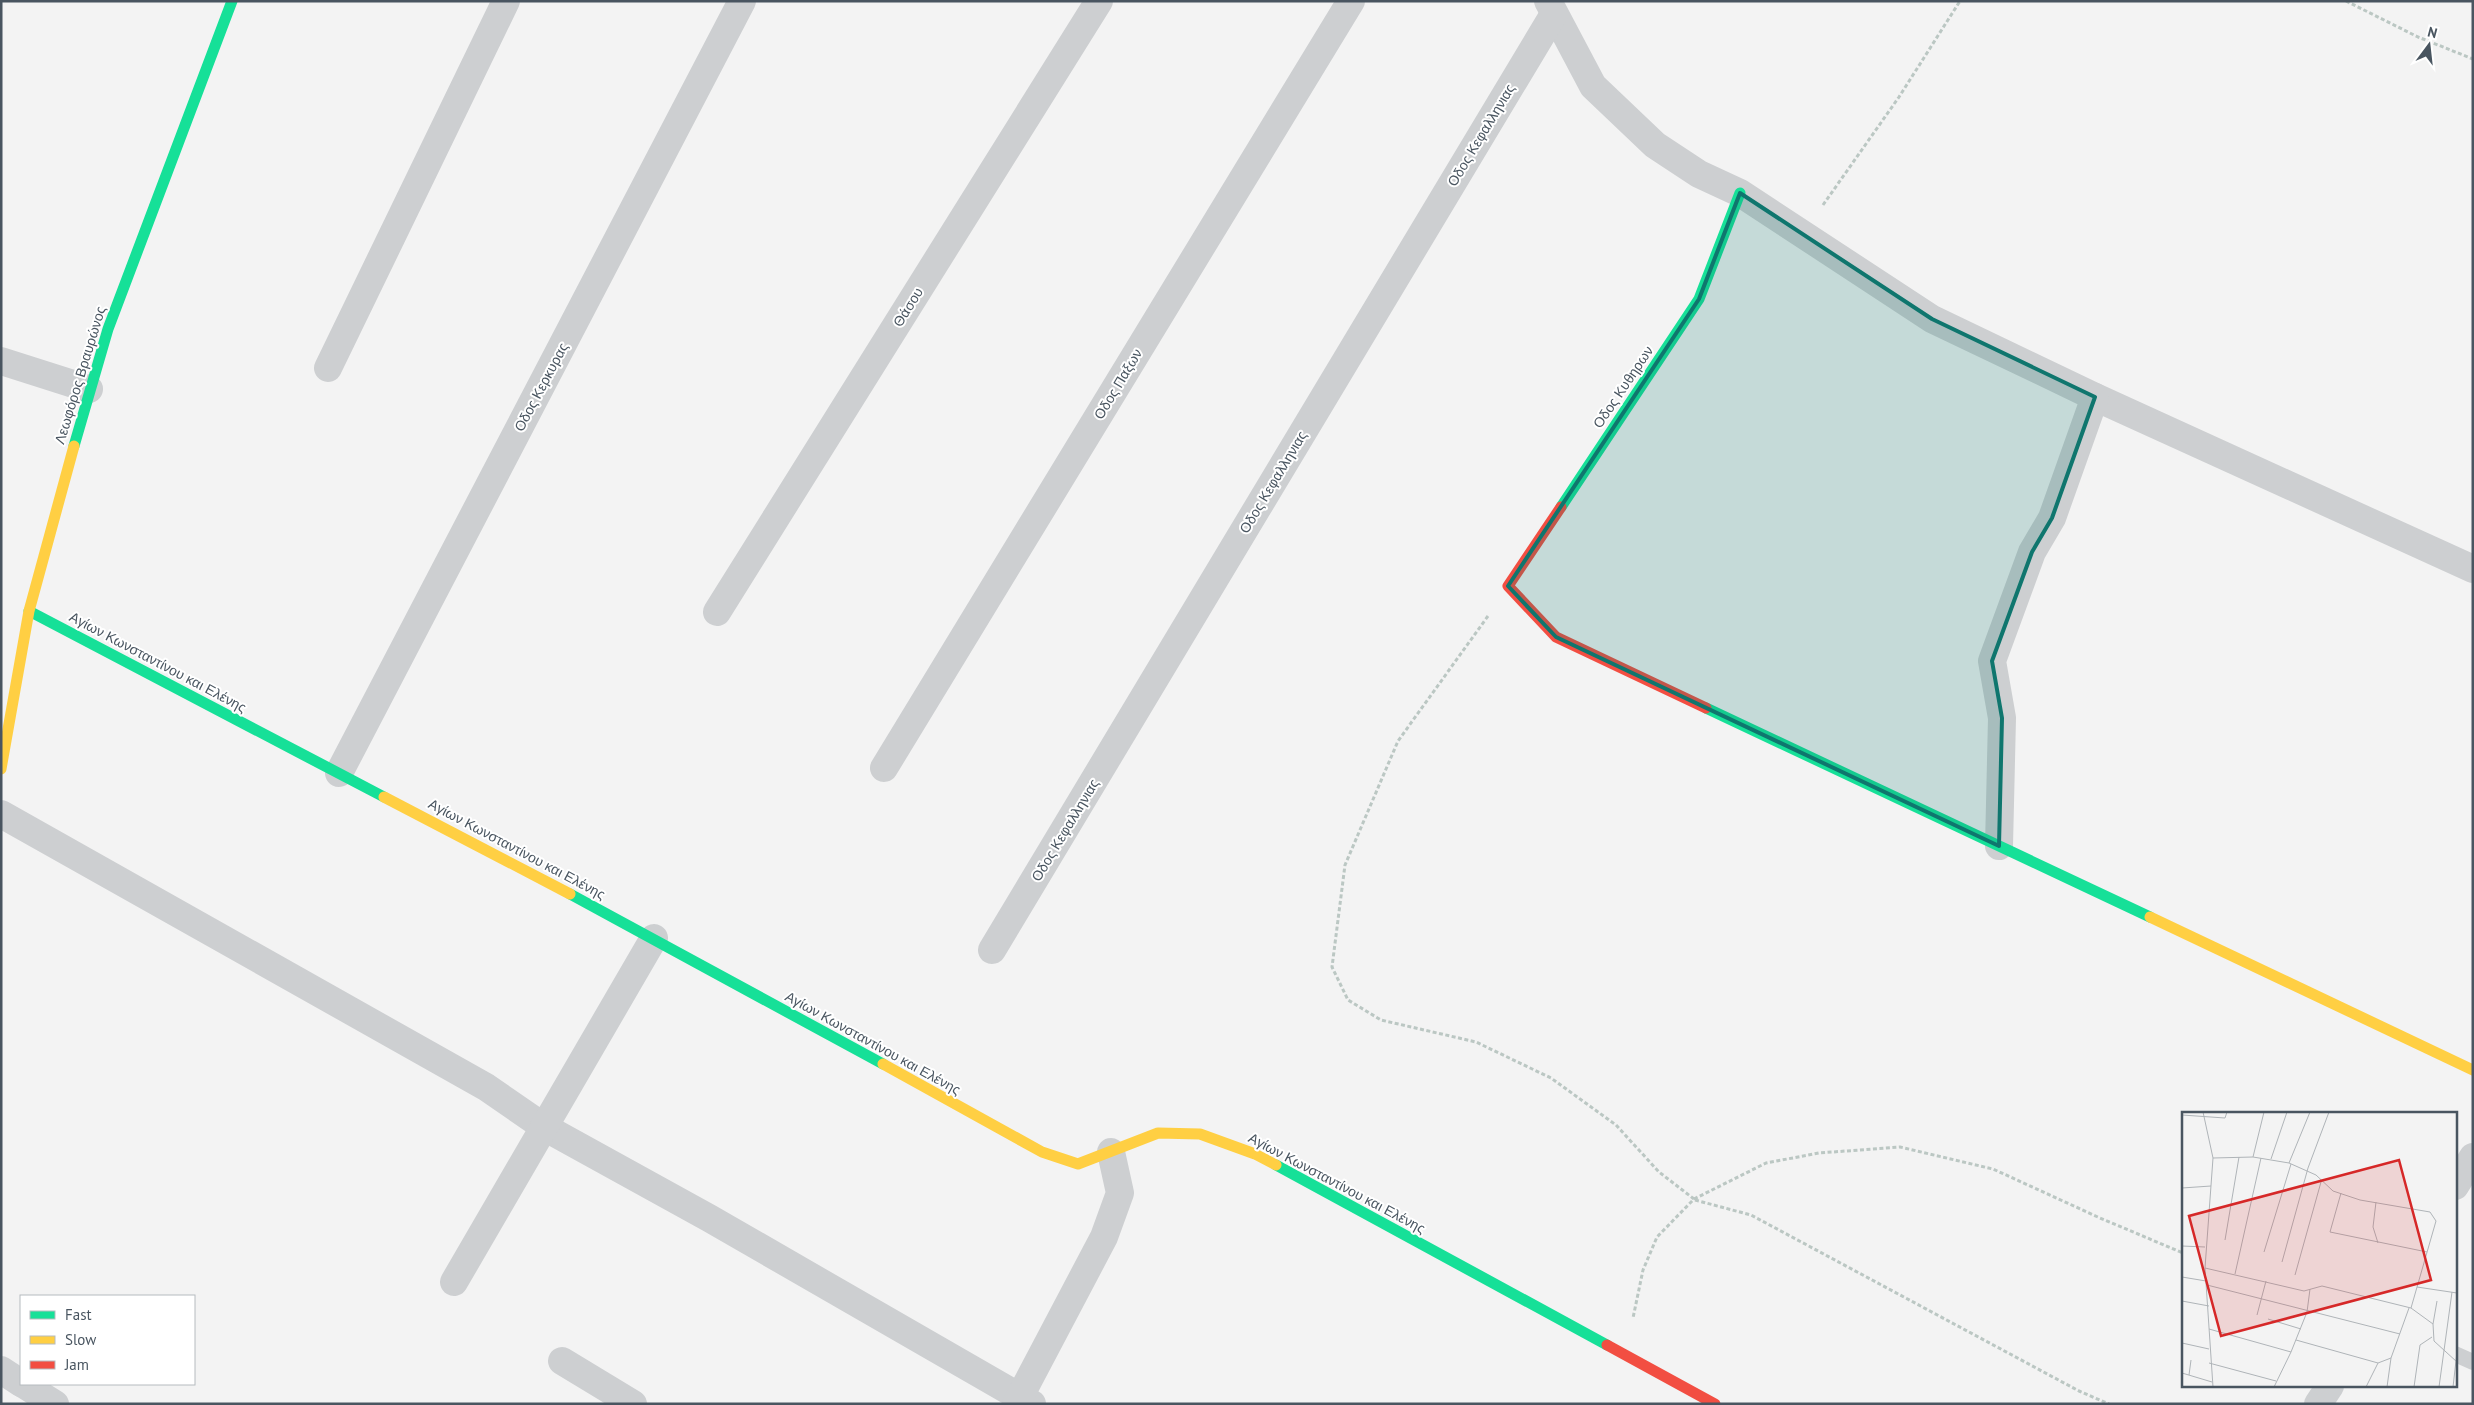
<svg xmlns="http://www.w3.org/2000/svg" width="2474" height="1405" viewBox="0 0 2474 1405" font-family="'PT Sans',sans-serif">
	<rect width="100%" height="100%" fill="#f3f3f3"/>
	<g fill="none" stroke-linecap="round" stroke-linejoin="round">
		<!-- path -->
		<g stroke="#bbc7c3" stroke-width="3" stroke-dasharray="4 2.5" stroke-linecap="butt">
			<polyline points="2346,1 2418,37 2473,59"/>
			<polyline points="1823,205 1899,97 1960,1"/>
			<polyline points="1488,616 1398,741 1345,865 1332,967 1348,1000 1381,1020 1476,1042 1551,1078 1616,1125 1659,1172 1694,1199 1657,1237 1643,1270 1633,1318"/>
			<polyline points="1694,1199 1766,1163 1819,1153 1900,1147 1993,1169 2100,1218 2183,1253"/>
			<polyline points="1695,1200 1751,1215 2079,1391 2109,1404"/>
		</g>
		<!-- lane -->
		<polyline stroke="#cdcfd1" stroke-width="16" points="2455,1354 2473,1362"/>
		<!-- street -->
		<g stroke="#cdcfd1" stroke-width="28">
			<polyline points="1548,1 1593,86 1655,145 1699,174 1740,193 1932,319 2095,397 2473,569"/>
			<polyline points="1,361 89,389"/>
			<polyline points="328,368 506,1"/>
			<polyline points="717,612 1099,1"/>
			<polyline points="884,768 1351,1"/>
			<polyline points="339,773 742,1"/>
			<polyline points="1,814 486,1087 544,1127 709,1218 1032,1404"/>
			<polyline points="1999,846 2002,718 1992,661 2032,552 2052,518 2095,397"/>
			<polyline points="992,950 1554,14"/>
			<polyline points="2455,1186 2473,1157"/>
			<polyline points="454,1282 654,938"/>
			<polyline points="562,1361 633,1404"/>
			<polyline points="1,1370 21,1383"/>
			<polyline points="23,1384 55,1404"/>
			<polyline points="1016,1404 1104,1237 1120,1193 1111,1152"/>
			<polyline points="2318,1404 2330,1386"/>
		</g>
		<!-- fast -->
		<g stroke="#16e098" stroke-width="11">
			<polyline points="74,446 108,329 232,1"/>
			<polyline points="1561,507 1699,299 1740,193"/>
			<polyline points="29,611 384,797"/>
			<polyline points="1706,708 2150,917"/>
			<polyline points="570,894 883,1064"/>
			<polyline points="1276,1165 1607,1345"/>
		</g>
		<!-- slow -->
		<g stroke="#ffcf43" stroke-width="11">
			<polyline points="1,769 29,611 74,446"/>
			<polyline points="384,797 570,894"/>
			<polyline points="2150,917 2473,1070"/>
			<polyline points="883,1064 1042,1152 1078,1164 1158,1133 1200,1134 1255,1154 1276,1165"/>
		</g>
		<!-- jam -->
		<g stroke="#f24e42" stroke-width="11">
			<polyline points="1561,507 1508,586 1556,637 1706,708"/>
			<polyline points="1607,1345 1715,1404"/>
		</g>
	</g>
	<!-- marked area -->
	<path fill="#0f766e" fill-opacity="0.2" stroke="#0f766e" stroke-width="4" stroke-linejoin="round" d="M1740,193L1932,319L2095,397L2052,518L2032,552L1992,661L2002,718L1999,846L1556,637L1508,586L1699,299Z"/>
	<g text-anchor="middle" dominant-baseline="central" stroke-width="4" stroke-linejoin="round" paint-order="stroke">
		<!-- street labels -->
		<g font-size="14" fill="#495560" stroke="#fff">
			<text transform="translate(1481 135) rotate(-59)">Οδος Κεφαλληνιας</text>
			<text transform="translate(908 307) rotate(-58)">Θάσου</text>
			<text transform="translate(80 375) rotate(-73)">Λεωφόρος Βραυρώνος</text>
			<text transform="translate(1118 384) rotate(-59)">Οδος Παξων</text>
			<text transform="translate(541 387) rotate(-62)">Οδος Κερκυρας</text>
			<text transform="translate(1623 387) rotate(-56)">Οδος Κυθηρων</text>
			<text transform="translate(1273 482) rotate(-59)">Οδος Κεφαλληνιας</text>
			<text transform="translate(158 662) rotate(28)">Αγίων Κωνσταντίνου και Ελένης</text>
			<text transform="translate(1065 830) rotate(-59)">Οδος Κεφαλληνιας</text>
			<text transform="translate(517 849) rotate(28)">Αγίων Κωνσταντίνου και Ελένης</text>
			<text transform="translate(873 1043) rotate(29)">Αγίων Κωνσταντίνου και Ελένης</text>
			<text transform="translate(1337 1183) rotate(28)">Αγίων Κωνσταντίνου και Ελένης</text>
		</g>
	</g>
	<!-- overview -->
	<g transform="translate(2182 1112)">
		<rect width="275" height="275" fill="#f3f3f3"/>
		<path fill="none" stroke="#afb4b8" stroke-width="1" d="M21,0L31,46L23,156L31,275M0,3L43,6L45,0M71,45L82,0M31,46L71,45L107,51L134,63L151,79L178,88L248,100L254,109L229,196M89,47L105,0M107,51L128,0M0,76L29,74M159,81L148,120L245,140M194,90L191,115L196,131M43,128L57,45M0,134L23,135M82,140L109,52M100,150L126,56L147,0M23,156L122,179L140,174L229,196L251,212L252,229L275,250M53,162L79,46M113,163L139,70M0,165L24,169M25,173L218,222M235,175L275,181M0,189L27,194M75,203L84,169M86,207L119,217M251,212L255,189M27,217L109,240L125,200L128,177M114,228L196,251L209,246M0,231L27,237M27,251L94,269M0,261L30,270M7,263L9,248M92,275L109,240M184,275L196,251M205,275L209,246L227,196M232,275L238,233L250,225M257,275L270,180M271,275L275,240"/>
		<path fill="#d62828" fill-opacity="0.15" stroke="#d62828" stroke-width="2.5" d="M217,48L249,168L39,224L7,104Z"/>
		<rect width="275" height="275" fill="none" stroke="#495560" stroke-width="2.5"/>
	</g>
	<!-- border -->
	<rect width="2474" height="1405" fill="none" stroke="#495560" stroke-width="5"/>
	<!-- legend -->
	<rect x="20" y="1295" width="175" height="90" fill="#ffffff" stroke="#b6bbbf"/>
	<rect x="30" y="1311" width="25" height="8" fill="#16e098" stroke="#b6bbbf"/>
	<text x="65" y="1320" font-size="15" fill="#495560">Fast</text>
	<rect x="30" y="1336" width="25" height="8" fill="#ffcf43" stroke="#b6bbbf"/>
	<text x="65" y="1345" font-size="15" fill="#495560">Slow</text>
	<rect x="30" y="1361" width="25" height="8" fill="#f24e42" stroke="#b6bbbf"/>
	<text x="65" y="1370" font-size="15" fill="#495560">Jam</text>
	<!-- north arrow -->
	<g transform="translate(2429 45) rotate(15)" stroke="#ffffff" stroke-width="4" paint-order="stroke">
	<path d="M0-4L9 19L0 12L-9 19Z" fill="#495560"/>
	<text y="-8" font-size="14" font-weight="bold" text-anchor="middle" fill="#495560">N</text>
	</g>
</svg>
